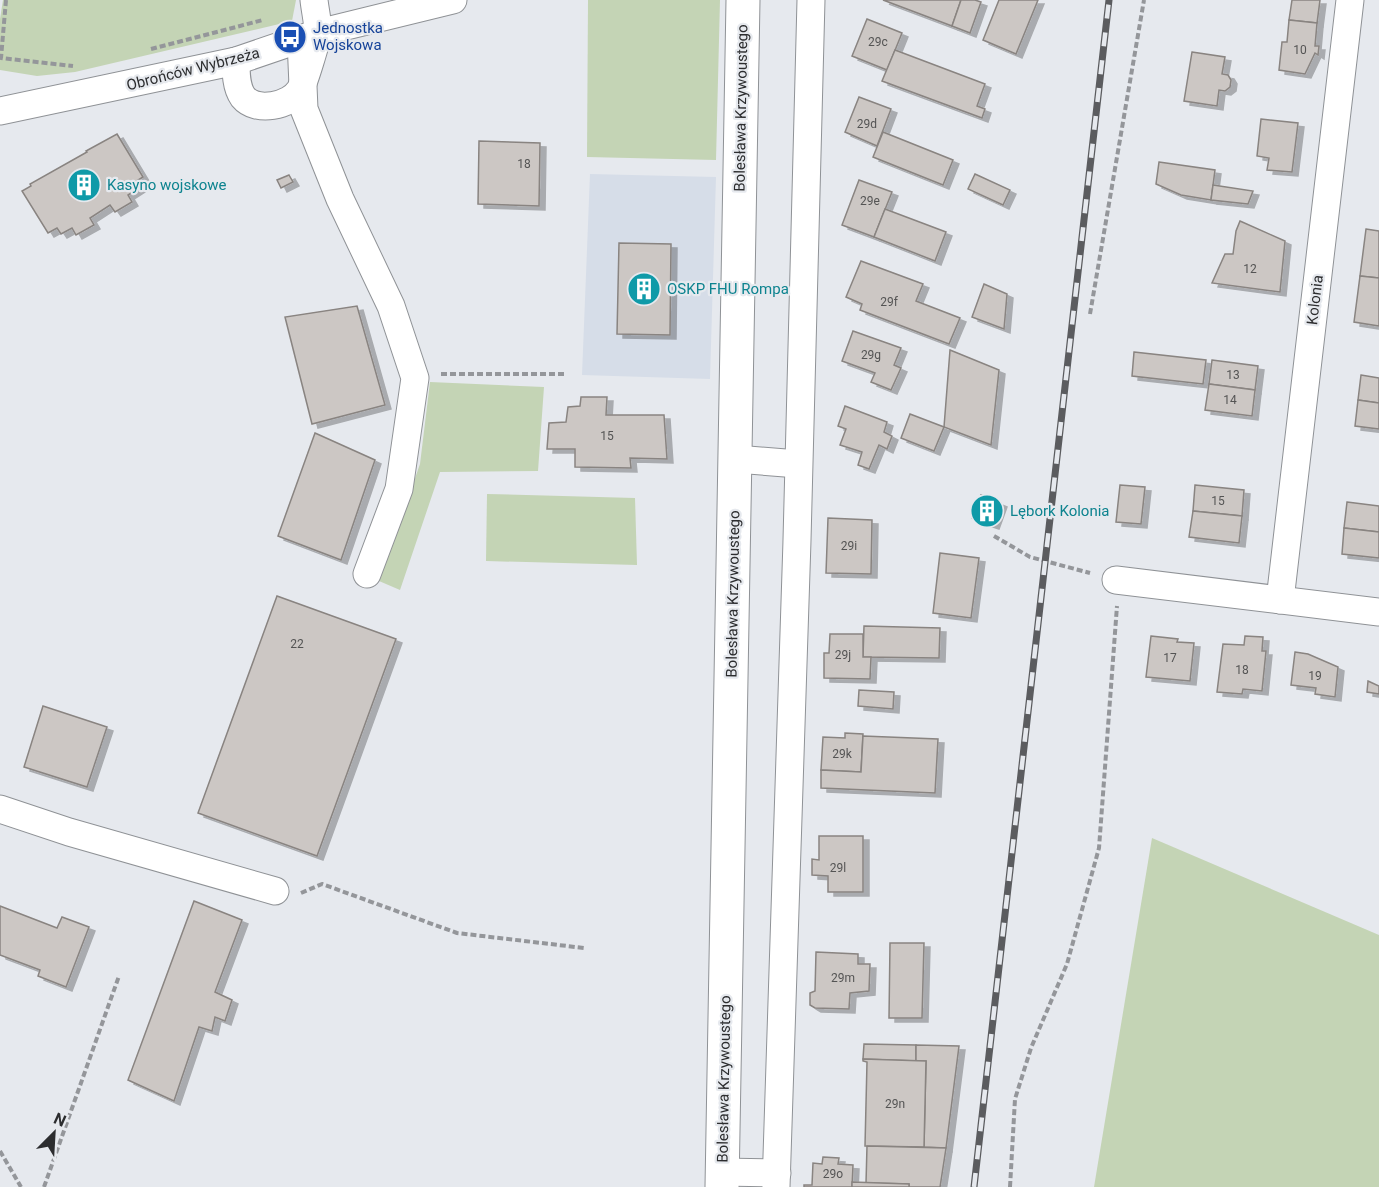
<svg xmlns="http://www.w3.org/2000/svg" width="1379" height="1187" viewBox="0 0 1379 1187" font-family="Roboto,sans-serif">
	<defs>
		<filter id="shadow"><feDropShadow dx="6" dy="4" stdDeviation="0" flood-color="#0004"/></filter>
	</defs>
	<rect width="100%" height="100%" fill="#e6e9ee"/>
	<!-- built -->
	<polygon fill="#d6dde8" points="590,174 716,177 710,379 582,375"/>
	<!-- green -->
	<g fill="#c4d4b5">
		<polygon points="3,0 296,0 292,21 75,72 37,76 0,70 0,19"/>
		<polygon points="588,0 720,0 716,160 587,157"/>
		<polygon points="430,382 544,387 538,471 440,472 400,590 379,581 420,464"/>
		<polygon points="487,494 635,498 637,565 486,561"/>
		<polygon points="1152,838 1379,935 1379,1187 1094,1187"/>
	</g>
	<!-- building -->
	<g fill="#ccc7c4" stroke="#898481" stroke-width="1.5" filter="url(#shadow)">
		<polygon points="883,0 961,0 952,26"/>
		<polygon points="961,0 975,0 981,2 970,33 952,26"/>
		<polygon points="999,0 1038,0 1016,54 983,40"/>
		<polygon points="1292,0 1320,0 1317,23 1289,20"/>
		<polygon points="867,19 902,33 887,70 852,56"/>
		<polygon points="1289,20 1317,23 1315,46 1319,46 1318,55 1315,53 1305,74 1279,70 1282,42 1287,42"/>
		<polygon points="895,50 985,84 977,106 985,109 982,118 882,81"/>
		<polygon points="1192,52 1225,57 1222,74 1228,75 1231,80 1230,87 1225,91 1219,90 1217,106 1184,101"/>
		<polygon points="859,97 891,109 877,146 845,132"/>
		<polygon points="1261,119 1298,123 1292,172 1267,170 1269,158 1257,156"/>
		<polygon points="883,132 953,160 943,185 873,157"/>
		<polygon points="117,134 143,177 135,182 139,188 128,195 132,202 115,212 110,205 90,218 94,225 76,235 72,228 61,234 57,228 48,233 22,191 31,186 30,184 87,152 86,151"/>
		<polygon points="479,141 540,143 539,206 478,204"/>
		<polygon points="1159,162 1215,170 1211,200 1181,195 1156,184"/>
		<polygon points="975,174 1010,190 1003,205 968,189"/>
		<polygon points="289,175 293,182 281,188 277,180"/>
		<polygon points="859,180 892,192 874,237 842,225"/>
		<polygon points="1213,185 1253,191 1248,204 1211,200"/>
		<polygon points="885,209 946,232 935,261 874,237"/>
		<polygon points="1240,221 1285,241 1280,292 1212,283 1225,254 1233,254 1236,231"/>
		<polygon points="1366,229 1379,231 1379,278 1360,276"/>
		<polygon points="619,243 671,244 670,335 617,334"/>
		<polygon points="861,261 923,284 916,301 960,318 949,344 860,310 862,304 846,297"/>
		<polygon points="1360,276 1379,278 1379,326 1354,322"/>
		<polygon points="984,284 1007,294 1004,329 972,317"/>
		<polygon points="357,306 385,405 312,424 285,317"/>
		<polygon points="853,331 901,348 894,365 901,368 891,390 871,382 875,373 842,361"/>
		<polygon points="950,350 999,370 991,445 944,427"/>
		<polygon points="1134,352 1206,360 1203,384 1132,376"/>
		<polygon points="1212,360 1258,366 1255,390 1209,384"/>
		<polygon points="1361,375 1379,378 1379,403 1358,400"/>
		<polygon points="1209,384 1255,390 1252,416 1205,410"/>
		<polygon points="581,397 607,397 606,415 664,415 667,459 630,458 631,468 575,467 575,449 547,449 549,423 566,422 568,407 580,406"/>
		<polygon points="1358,400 1379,403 1379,429 1355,426"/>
		<polygon points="845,406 887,422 884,432 892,436 887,449 879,445 869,469 858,465 862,452 840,445 846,429 838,426"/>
		<polygon points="910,414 944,427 934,451 901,438"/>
		<polygon points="315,433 375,460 341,560 278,536"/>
		<polygon points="1120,485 1145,487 1141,524 1116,522"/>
		<polygon points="1195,485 1244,490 1242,516 1193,511"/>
		<polygon points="981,495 1001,503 993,525 972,518"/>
		<polygon points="1347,502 1379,506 1379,532 1344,528"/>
		<polygon points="1193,511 1242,516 1239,543 1189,537"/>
		<polygon points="828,518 872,520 871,574 826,573"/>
		<polygon points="1344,528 1379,532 1379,558 1342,554"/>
		<polygon points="940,553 979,558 971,618 933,613"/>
		<polygon points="277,596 396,639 317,856 198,813"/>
		<polygon points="864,626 940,628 939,658 863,657"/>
		<polygon points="830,634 863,634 863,657 871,657 870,679 824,678 824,653 829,653"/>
		<polygon points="1151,636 1178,639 1177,642 1194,643 1190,681 1146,677"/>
		<polygon points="1245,636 1263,637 1262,651 1266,651 1262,691 1243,689 1242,694 1217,692 1223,644 1244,645"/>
		<polygon points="1295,652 1308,654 1338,667 1335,697 1315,694 1316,688 1291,685"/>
		<polygon points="1368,681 1379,686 1379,694 1367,692"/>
		<polygon points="859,690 894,692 893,709 858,706"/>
		<polygon points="43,706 107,727 87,787 24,767"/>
		<polygon points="845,733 863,734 861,772 821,770 823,737 845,738"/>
		<polygon points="863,736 938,739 935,793 821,788 821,770 861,772"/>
		<polygon points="819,836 863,836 863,892 828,892 828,876 812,875 812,859 819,860"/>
		<polygon points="194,901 242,920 215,992 232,1000 225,1021 215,1017 212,1031 199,1027 174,1101 128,1080"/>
		<polygon points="0,906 57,928 62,917 89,927 66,987 38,976 40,970 0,955"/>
		<polygon points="890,943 924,943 922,1018 889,1018"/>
		<polygon points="816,952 858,954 858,964 870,964 869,991 850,993 849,1009 815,1008 810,1005 810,993 815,991"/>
		<polygon points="864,1044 916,1045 916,1061 863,1059"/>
		<polygon points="916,1045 959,1046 946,1148 924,1147 926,1061 916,1061"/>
		<polygon points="863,1059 926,1061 924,1147 865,1146 867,1062 863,1061"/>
		<polygon points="867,1146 946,1148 940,1187 909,1187 909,1184 866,1183"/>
		<polygon points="823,1157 839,1158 838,1164 853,1165 852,1187 804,1187 804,1185 812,1185 813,1163 822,1164"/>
		<polygon points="852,1182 909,1184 909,1187 852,1187"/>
	</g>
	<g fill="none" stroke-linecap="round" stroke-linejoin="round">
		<defs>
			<g id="minor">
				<polyline points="301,40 304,109 340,199 391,306 415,378 399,489 367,574"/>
				<path d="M236,61C236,73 236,87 243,97C256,113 290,106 300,90C304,83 317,40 318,32C318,22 315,10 314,0"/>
				<polyline points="0,111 236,61 318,33 453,0"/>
				<polyline points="736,459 798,464"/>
				<polyline points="1116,580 1379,612"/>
				<polyline points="1280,600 1350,0"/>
				<polyline points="0,809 69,832 275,891"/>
				<polyline points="722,1172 777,1173"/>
				<path d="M776,1187C789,791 803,396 811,0"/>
			</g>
			<polyline id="major" points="722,1187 743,0"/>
		</defs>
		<!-- minor casing -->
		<use href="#minor" stroke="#8f9296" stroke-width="29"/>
		<!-- major casing -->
		<use href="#major" stroke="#8f9296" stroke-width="35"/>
		<!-- path -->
		<g stroke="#94969a" stroke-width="4" stroke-dasharray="6 3" stroke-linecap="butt">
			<polyline points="6,0 1,58 73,66"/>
			<polyline points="151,49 263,20"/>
			<polyline points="1090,314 1144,0"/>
			<polyline points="441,374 566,374"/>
			<polyline points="994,536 1030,557 1090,573"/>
			<polyline points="301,893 322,884 457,933 584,948"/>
			<polyline points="0,1151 21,1187"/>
			<polyline points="44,1187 119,976"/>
			<polyline points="1010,1187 1015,1099 1031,1048 1067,964 1099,848 1117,606"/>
		</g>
		<!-- minor -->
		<use href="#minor" stroke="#fff" stroke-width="27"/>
		<!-- major -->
		<use href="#major" stroke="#fff" stroke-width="33"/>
		<defs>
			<polyline id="rail" points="974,1187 1109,0"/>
		</defs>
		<!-- rail casing -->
		<use href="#rail" stroke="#5b5c5f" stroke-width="7"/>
		<!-- rail -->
		<use href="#rail" stroke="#e6e9ee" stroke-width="4.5" stroke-dasharray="14" stroke-linecap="butt"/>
	</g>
	<!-- icons -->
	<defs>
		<symbol id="bus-disc" viewBox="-11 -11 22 22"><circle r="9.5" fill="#1a4fb4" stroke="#e6e9ee"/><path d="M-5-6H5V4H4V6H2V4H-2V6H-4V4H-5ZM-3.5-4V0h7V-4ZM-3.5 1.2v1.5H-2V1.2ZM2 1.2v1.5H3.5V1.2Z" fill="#fff"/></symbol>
		<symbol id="building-disc" viewBox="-11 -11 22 22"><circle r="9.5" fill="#0f9aa8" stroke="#e6e9ee"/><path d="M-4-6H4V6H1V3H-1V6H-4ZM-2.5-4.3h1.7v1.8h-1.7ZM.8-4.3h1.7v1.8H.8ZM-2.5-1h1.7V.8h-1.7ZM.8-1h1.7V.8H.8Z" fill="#fff"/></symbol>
	</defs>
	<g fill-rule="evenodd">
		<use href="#bus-disc" x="271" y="18" width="38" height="38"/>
		<use href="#building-disc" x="65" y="166" width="38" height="38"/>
		<use href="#building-disc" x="625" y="270" width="38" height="38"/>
		<use href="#building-disc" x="968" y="492" width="38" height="38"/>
	</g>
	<g text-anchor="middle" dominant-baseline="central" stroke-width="4.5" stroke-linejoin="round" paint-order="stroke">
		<!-- number labels -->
		<g font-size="12" fill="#545454">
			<text x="878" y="42">29c</text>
			<text x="1300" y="50">10</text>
			<text x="867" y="124">29d</text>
			<text x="524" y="164">18</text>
			<text x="870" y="201">29e</text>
			<text x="1250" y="269">12</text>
			<text x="889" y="302">29f</text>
			<text x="871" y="355">29g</text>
			<text x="1233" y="375">13</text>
			<text x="1230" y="400">14</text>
			<text x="607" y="436">15</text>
			<text x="1218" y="501">15</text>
			<text x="849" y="546">29i</text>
			<text x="297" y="644">22</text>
			<text x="843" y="655">29j</text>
			<text x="1170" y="658">17</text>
			<text x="1242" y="670">18</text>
			<text x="1315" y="676">19</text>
			<text x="842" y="754">29k</text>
			<text x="838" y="868">29l</text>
			<text x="843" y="978">29m</text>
			<text x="895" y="1104">29n</text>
			<text x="833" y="1174">29o</text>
		</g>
		<!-- transit labels -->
		<g font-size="15" fill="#164399" stroke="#e6e9ee" text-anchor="start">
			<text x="313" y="28">Jednostka<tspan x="313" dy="17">Wojskowa</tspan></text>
		</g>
		<!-- street labels -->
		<g font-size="15" fill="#2c2d2f" stroke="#e6e9ee">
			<text transform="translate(193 69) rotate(-14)">Obrońców Wybrzeża</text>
			<text transform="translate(741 108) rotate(-89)">Bolesława Krzywoustego</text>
			<text transform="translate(1315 300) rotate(-83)">Kolonia</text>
			<text transform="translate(733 594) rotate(-89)">Bolesława Krzywoustego</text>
			<text transform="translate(724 1079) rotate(-89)">Bolesława Krzywoustego</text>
		</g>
		<!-- culture labels -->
		<g font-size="15" fill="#0d838f" stroke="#e6e9ee" text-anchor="start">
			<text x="107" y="185">Kasyno wojskowe</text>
			<text x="667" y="289">OSKP FHU Rompa</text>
			<text x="1010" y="511">Lębork Kolonia</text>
		</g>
	</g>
	<!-- north arrow -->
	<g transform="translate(54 1133) rotate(24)" stroke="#e6e9ee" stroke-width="4.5" paint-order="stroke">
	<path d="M0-4.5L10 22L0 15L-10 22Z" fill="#2c2d2f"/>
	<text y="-9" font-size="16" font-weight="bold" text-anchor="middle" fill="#2c2d2f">N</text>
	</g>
</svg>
